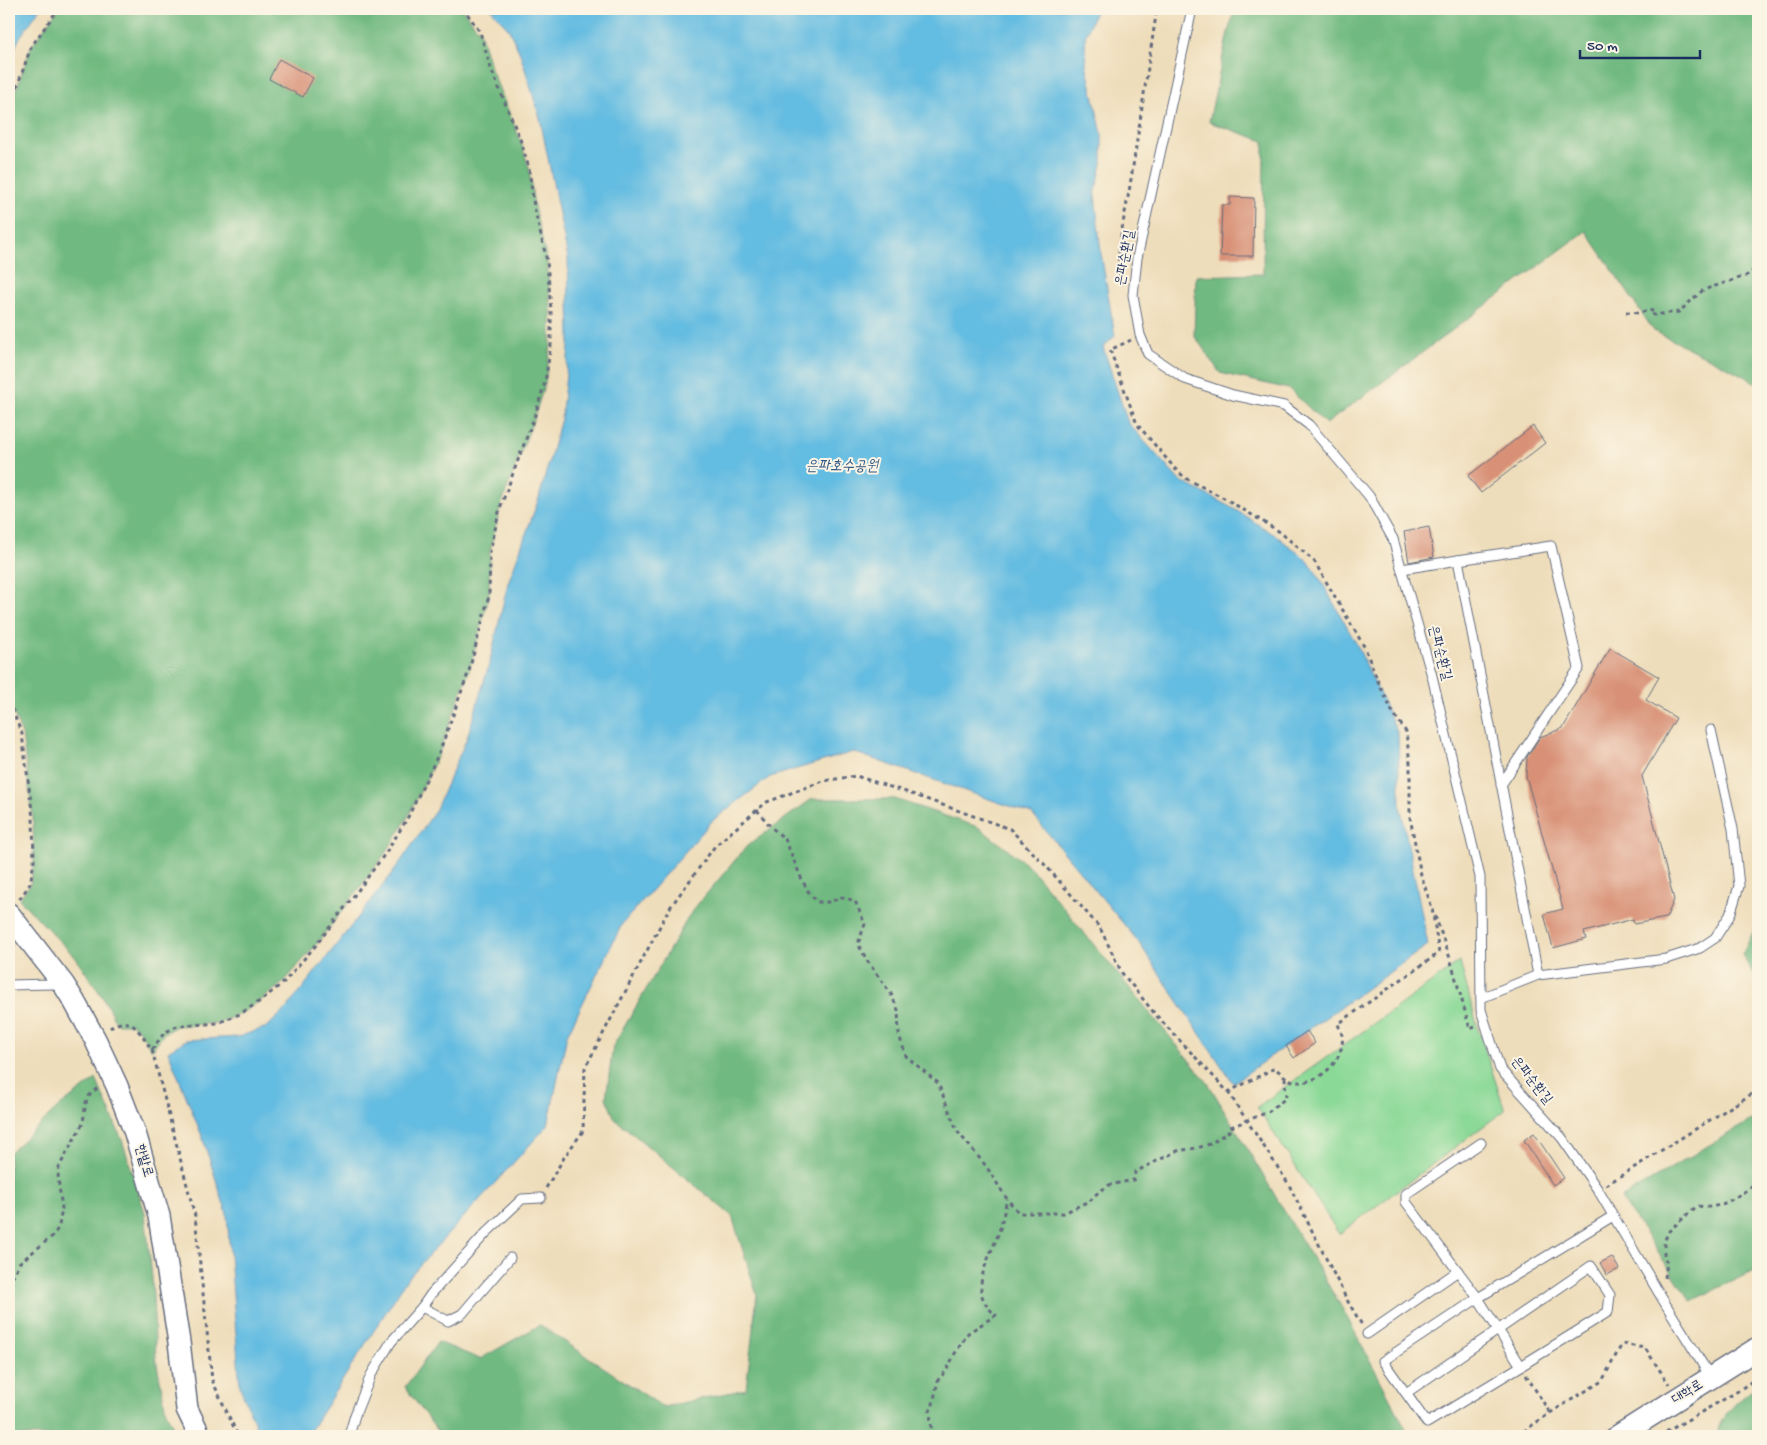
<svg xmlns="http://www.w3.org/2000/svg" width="1767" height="1445" viewBox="0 0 1767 1445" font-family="'Gochi Hand','Poor Story',sans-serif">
	<rect width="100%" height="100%" fill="#fcf5e5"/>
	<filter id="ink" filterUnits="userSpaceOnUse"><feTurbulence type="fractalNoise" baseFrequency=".02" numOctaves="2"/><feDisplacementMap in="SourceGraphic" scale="10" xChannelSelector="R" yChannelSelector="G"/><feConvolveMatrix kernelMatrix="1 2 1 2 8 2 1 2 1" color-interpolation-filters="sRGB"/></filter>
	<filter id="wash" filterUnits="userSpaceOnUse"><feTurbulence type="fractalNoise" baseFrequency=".0096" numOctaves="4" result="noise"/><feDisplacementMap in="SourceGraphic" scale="20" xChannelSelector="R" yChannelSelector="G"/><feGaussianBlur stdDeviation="1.12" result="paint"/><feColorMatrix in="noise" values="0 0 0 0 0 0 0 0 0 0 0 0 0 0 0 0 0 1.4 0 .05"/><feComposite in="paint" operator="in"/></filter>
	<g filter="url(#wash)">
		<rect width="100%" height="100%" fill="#eeddba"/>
		<!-- green -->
		<polygon fill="#8bd997" stroke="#53847a" points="1460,962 1478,1029 1505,1110 1339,1234 1257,1107"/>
		<!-- forest -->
		<g fill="#70b980" stroke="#46746f">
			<polygon points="58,9 463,9 480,32 491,69 520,139 529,168 534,207 547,261 551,311 551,345 545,382 535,415 500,508 490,551 489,596 469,671 439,753 407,819 387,851 359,889 315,946 284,982 263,999 240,1014 218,1023 177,1026 164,1033 152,1050 138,1029 131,1024 117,1024 103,998 76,958 19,899 30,884 34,862 33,818 22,734 9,702 9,143 15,93 31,47"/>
			<polygon points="1235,9 1758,9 1758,384 1731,369 1654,331 1586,231 1326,424 1289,389 1220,373 1194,335 1196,276 1263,274 1264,141 1209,122 1228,32"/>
			<polygon points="812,799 895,799 978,827 1028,865 1208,1083 1342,1308 1410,1436 441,1436 405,1387 438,1342 480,1359 540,1325 663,1407 746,1389 757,1295 732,1216 615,1119 606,1098 613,1046 692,911 747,846"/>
			<polygon points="1758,922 1758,982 1742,955"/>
			<polygon points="96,1079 122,1140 145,1213 152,1277 156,1359 166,1412 177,1436 9,1436 9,1153 60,1106"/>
			<polygon points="1758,1116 1758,1269 1691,1301 1621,1198"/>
			<path d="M1758,1386V1436H1717C1718,1416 1742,1397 1758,1386Z"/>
		</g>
		<!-- water -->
		<g fill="#64bce1" stroke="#4076a0">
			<polygon points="9,9 40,9 20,37 9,62"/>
			<polygon points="491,9 1096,9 1085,37 1086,64 1102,134 1102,164 1095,195 1101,253 1115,336 1103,347 1128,423 1179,480 1234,509 1278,537 1308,561 1319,577 1357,645 1398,734 1400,804 1428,945 1233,1083 1137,940 1032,814 853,752 770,777 712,821 622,924 567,1035 548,1125 407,1279 308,1434 301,1436 260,1436 240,1387 227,1214 202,1136 168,1051 186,1040 238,1037 267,1027 287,1008 395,870 435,811 467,738 489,665 508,583 539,498 561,419 570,339 568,258 540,118 521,56 509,29"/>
		</g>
		<g id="blocks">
			<!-- building -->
			<g fill="#d89177">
				<polygon points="279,59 313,78 303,97 269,79"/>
				<polygon points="1230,197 1254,198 1253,256 1220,256 1222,205 1230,205"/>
				<polygon points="1533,426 1545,443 1481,493 1468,476"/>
				<polygon points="1429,527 1434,557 1409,562 1404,532"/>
				<polygon points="1610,648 1659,677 1646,700 1676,718 1642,776 1674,900 1666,918 1634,924 1633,919 1584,932 1586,939 1553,948 1544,914 1563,909 1526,776 1527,757 1540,737 1563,728"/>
				<polygon points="1307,1031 1315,1043 1294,1058 1286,1046"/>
				<polygon points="1534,1133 1564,1178 1553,1185 1524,1140"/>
				<polygon points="1612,1257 1619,1269 1607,1275 1600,1263"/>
			</g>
		</g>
	</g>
	<g filter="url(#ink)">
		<use href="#blocks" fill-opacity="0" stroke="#656c7e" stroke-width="1"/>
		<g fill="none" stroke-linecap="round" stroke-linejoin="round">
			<defs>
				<g id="service">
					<polyline points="1192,9 1137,258 1133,295 1140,335 1148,354 1185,379 1233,395 1284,406 1309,425 1369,496 1393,539 1432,676 1480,877 1481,1010 1500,1069 1562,1138 1598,1190 1663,1300 1711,1378"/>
					<polyline points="1458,560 1551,546 1579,668 1501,785"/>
					<polyline points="1402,569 1458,560 1538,975"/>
					<polyline points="9,985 52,984 59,978"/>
					<polyline points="1481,998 1538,975 1666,959 1700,948 1715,938 1730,915 1739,886 1733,829 1711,730"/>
					<polyline points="1481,1143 1406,1194 1406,1202 1478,1298 1521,1366 1427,1423 1383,1361 1478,1298 1613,1216"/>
					<polyline points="422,1307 448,1321 462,1314 510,1258"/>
					<polyline points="1367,1334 1458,1271"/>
					<polyline points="1406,1393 1591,1266 1610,1295 1608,1312 1521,1366"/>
					<polyline points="349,1436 355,1415 371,1375 391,1342 422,1307 431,1294 486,1233 522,1199 541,1198"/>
				</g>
				<g id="tertiary">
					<polyline points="9,914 64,985 74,1001 95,1039 117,1086 135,1133 159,1216 179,1342 187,1409 200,1436"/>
					<polyline points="1618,1436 1758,1348"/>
				</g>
			</defs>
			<!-- service casing -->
			<use href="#service" stroke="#656c7e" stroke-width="11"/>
			<!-- tertiary casing -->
			<use href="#tertiary" stroke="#656c7e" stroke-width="24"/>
			<!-- path -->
			<g stroke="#656c7e" stroke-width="3" stroke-dasharray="4 4" stroke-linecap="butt">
				<polyline points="9,143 15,93 31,47 58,9"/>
				<path d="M1121,285C1114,249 1126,215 1131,179C1140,122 1148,66 1157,9"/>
				<polyline points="1626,312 1639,313 1649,310 1655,312 1653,315 1679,312 1703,290 1746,276 1758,267"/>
				<polyline points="9,702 22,734 33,818 34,862 30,884 19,900"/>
				<polyline points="757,810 771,827 785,839 802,880 808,891 817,902 830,902 842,897 855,901 865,924 858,944 868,962 891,994 898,1010 899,1035 906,1056 938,1083 957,1131 986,1166 1007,1199 1019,1213 1064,1213 1091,1200 1095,1195 1109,1185 1134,1180 1135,1172 1177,1151 1197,1148 1210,1144 1232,1129 1231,1127 1268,1112 1286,1098 1285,1078"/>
				<polyline points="1435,916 1450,958 1470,1029 1475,1027"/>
				<path d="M110,1028C133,1012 140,1035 152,1050L195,1216L212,1380L238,1436"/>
				<polyline points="152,1050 164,1033 177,1026 218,1023 240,1014 263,999 284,982 316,945 359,889 387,851 407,819 439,753 469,671 489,596 490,551 500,508 535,415 545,382 551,345 551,311 547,261 534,207 529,168 520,139 491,69 480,32 464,9"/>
				<polyline points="1228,1092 1288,1183 1347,1300 1362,1325"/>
				<polyline points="1606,1185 1758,1090"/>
				<path d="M546,1188L565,1156L583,1131L585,1068L669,909L715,846L757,810L767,802L823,781L856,776L906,792L1010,829L1047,867L1100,928L1122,973L1155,1014L1228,1092L1275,1068C1282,1074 1289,1082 1299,1082C1321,1083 1346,1058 1342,1035C1341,1031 1339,1027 1338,1024L1439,953L1432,908L1421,875L1410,817V763L1406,732L1392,711L1377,679L1365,648L1314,561L1280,532L1226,499L1187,479L1177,471L1137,424L1110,350L1131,340"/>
				<path d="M1665,1278L1667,1262L1664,1258V1242L1669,1231L1697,1206C1701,1206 1705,1207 1709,1207C1726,1206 1744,1192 1758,1182"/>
				<path d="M9,1285L19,1263L54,1235L59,1226L62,1209L58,1178L59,1167L82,1125C87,1109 81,1099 98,1088"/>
				<polyline points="1526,1375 1550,1413"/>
				<path d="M932,1436L930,1410L932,1409L938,1380L947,1370L954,1355L968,1333L996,1315C967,1293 987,1264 997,1237C1002,1225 1004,1211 1007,1199"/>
				<polyline points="1517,1436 1550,1413 1602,1381 1622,1344 1645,1348 1669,1384"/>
				<polyline points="1659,1436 1735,1393 1758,1377"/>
			</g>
			<!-- service -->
			<use href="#service" stroke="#fff" stroke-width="9"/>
			<!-- tertiary -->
			<use href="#tertiary" stroke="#fff" stroke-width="21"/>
		</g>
	</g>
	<g text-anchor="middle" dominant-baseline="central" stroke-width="4" stroke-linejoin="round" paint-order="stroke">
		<!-- street labels -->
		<g font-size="14" fill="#1b2f5e" stroke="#fcf5e5">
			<text transform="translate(1126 258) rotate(-80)">은파순환길</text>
			<text transform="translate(1439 653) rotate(75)">은파순환길</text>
			<text transform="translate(1531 1081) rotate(51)">은파순환길</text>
			<text transform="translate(143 1161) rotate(74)">한밭로</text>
			<text transform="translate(1688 1393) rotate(-32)">대학로</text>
		</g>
		<!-- water labels -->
		<g font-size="15" font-style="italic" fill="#315985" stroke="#fcf5e5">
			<text x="842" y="467">은파호수공원</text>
		</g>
	</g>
	<!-- margin -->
	<rect width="1767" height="1445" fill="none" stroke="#fcf5e5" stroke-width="30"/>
	<!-- scale -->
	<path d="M1580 50v8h120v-8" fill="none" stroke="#1b2f5e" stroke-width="2.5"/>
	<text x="1587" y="50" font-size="15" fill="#1b2f5e" stroke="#fcf5e5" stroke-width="4" paint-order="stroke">50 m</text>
</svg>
